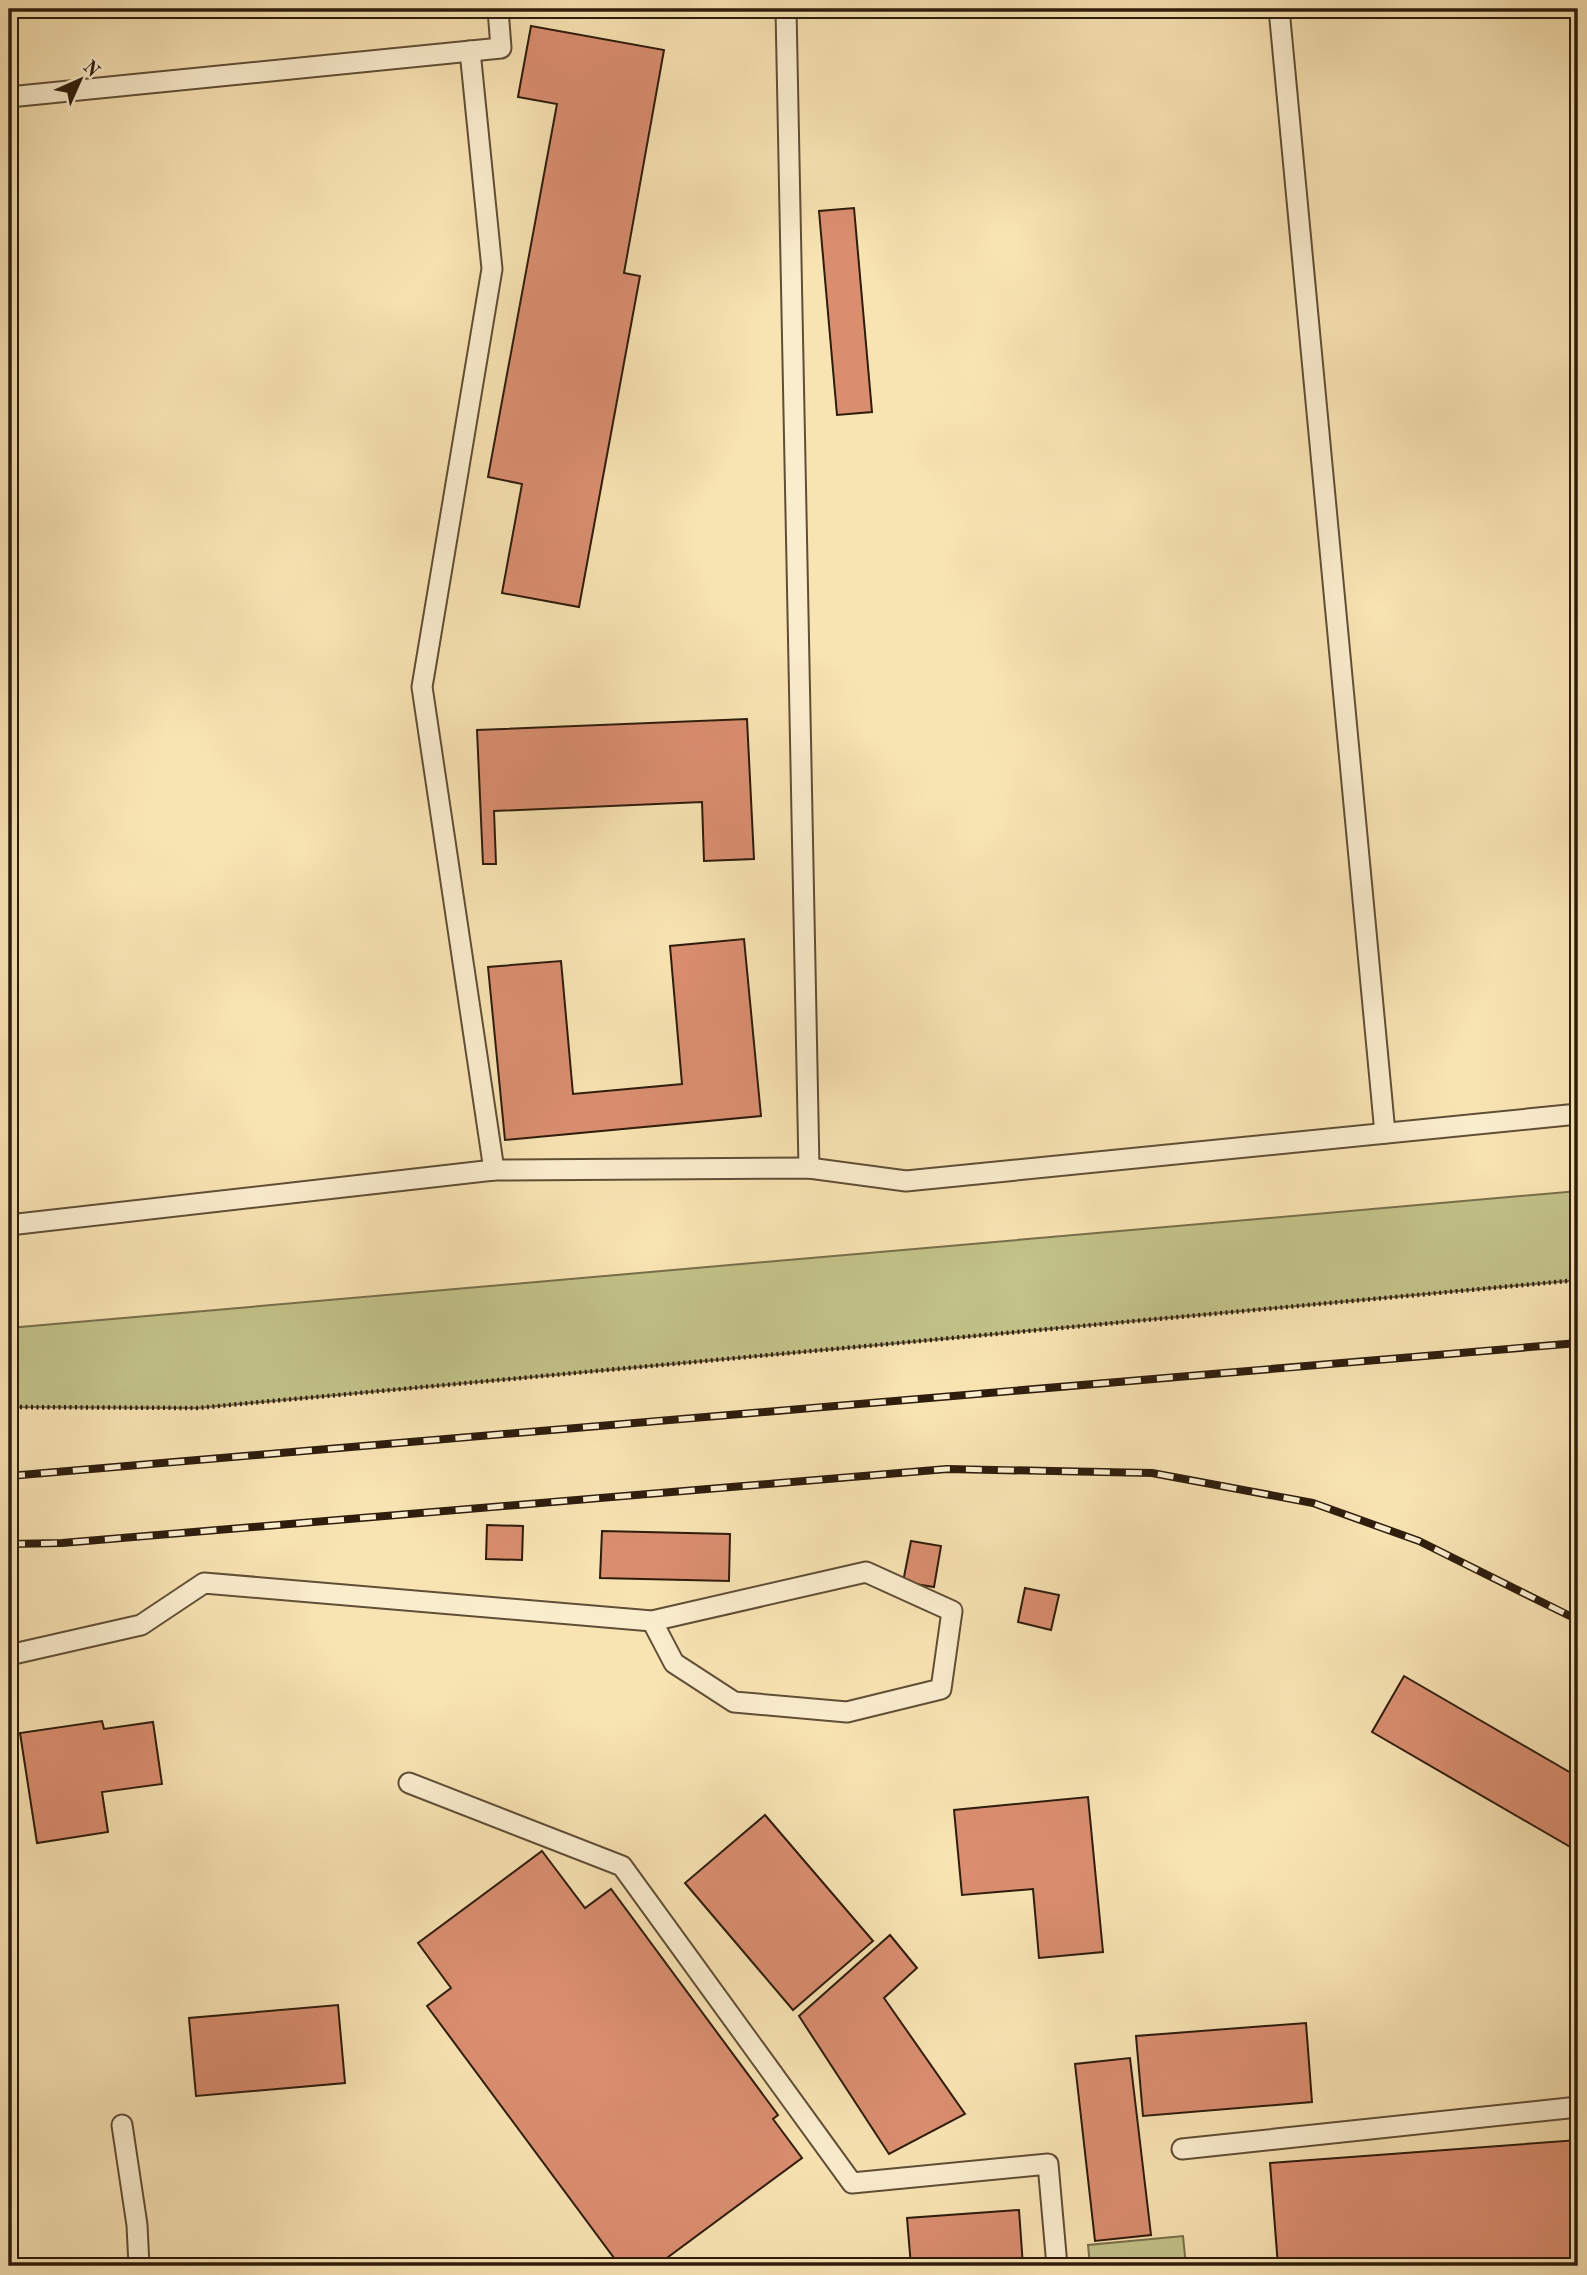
<svg xmlns="http://www.w3.org/2000/svg" width="1587" height="2275" viewBox="0 0 1587 2275" font-family="'Old Standard TT',serif">
	<rect width="100%" height="100%" fill="#f8e3b3"/>
	<filter id="stains"><feTurbulence type="fractalNoise" baseFrequency=".00286" numOctaves="4"/><feColorMatrix values="0 0 0 0 .2 0 0 0 0 .09 0 0 0 0 .02 0 0 0 .5 -.17"/></filter>
	<radialGradient id="worn" r=".72"><stop offset=".6" stop-color="#630" stop-opacity="0"/><stop offset="1" stop-color="#630" stop-opacity=".3"/></radialGradient>
	<!-- green -->
	<g fill="#c2c289" stroke="#786f4a" stroke-width="2">
		<polygon points="1578,1191 1578,1280 197,1408 9,1407 9,1328"/>
		<polygon points="1183,2236 1186,2266 1090,2266 1088,2245"/>
	</g>
	<!-- building -->
	<g fill="#da8e70" stroke="#2e1c0c" stroke-width="2">
		<polygon points="531,26 664,50 624,273 640,276 579,607 502,593 522,484 488,477 557,104 518,97"/>
		<polygon points="854,208 872,412 837,415 819,211"/>
		<polygon points="747,719 754,859 704,861 702,802 494,811 496,864 483,864 477,730"/>
		<polygon points="744,939 761,1116 505,1140 488,967 561,961 573,1094 682,1084 670,946"/>
		<polygon points="487,1525 523,1526 522,1560 486,1559"/>
		<polygon points="602,1531 730,1534 729,1581 600,1578"/>
		<polygon points="911,1541 941,1546 934,1587 903,1582"/>
		<polygon points="1025,1588 1059,1595 1051,1630 1018,1622"/>
		<polygon points="1404,1676 1578,1777 1578,1855 1572,1848 1372,1732"/>
		<polygon points="102,1721 104,1729 153,1722 162,1784 102,1792 108,1832 37,1843 20,1733"/>
		<polygon points="1088,1797 1103,1952 1039,1958 1033,1889 962,1895 954,1810"/>
		<polygon points="765,1815 873,1941 793,2010 685,1883"/>
		<polygon points="542,1851 585,1908 611,1889 778,2115 773,2119 802,2158 656,2266 620,2266 427,2006 451,1988 418,1943"/>
		<polygon points="890,1935 917,1968 884,1998 965,2114 889,2154 799,2016"/>
		<polygon points="338,2005 345,2083 196,2096 189,2018"/>
		<polygon points="1306,2023 1312,2102 1143,2116 1136,2036"/>
		<polygon points="1130,2058 1151,2235 1095,2241 1075,2064"/>
		<polygon points="1578,2140 1578,2266 1278,2266 1270,2163"/>
		<polygon points="1019,2210 1023,2266 911,2266 907,2218"/>
	</g>
	<g fill="none" stroke-linecap="round" stroke-linejoin="round">
		<defs>
			<g id="service">
				<polyline points="786,9 809,1168"/>
				<polyline points="1279,9 1385,1133"/>
				<polyline points="470,51 492,269 422,687 494,1170"/>
				<polyline points="9,97 501,48 498,9"/>
				<polyline points="9,1225 494,1170 809,1168 906,1181 1578,1114"/>
				<polyline points="9,1655 141,1625 204,1583 652,1621 866,1572 952,1611 941,1689 847,1712 734,1702 674,1663 652,1621"/>
				<polyline points="409,1783 622,1866 852,2183 1048,2164 1057,2266"/>
				<polyline points="122,2125 137,2225 139,2266"/>
				<polyline points="1182,2149 1578,2107"/>
			</g>
		</defs>
		<!-- service casing -->
		<use href="#service" stroke="#604e36" stroke-width="23"/>
		<!-- path -->
		<polyline stroke="#2e1c0c" stroke-width="4.5" stroke-dasharray="2 3.5" stroke-linecap="butt" points="9,1407 197,1408 1578,1280"/>
		<!-- service -->
		<use href="#service" stroke="#faedce" stroke-width="19"/>
		<defs>
			<g id="rail">
				<polyline points="9,1476 1578,1343"/>
				<polyline points="9,1544 62,1543 947,1469 1152,1473 1313,1503 1419,1541 1578,1620"/>
			</g>
		</defs>
		<!-- rail casing -->
		<use href="#rail" stroke="#2e1c0c" stroke-width="8"/>
		<!-- rail -->
		<use href="#rail" stroke="#faedce" stroke-width="5" stroke-dasharray="16" stroke-linecap="butt"/>
	</g>
	<!-- margin -->
	<rect width="1587" height="2275" fill="none" stroke="#f8e3b3" stroke-width="35"/>
	<rect x="10" y="10" width="1566" height="2254" fill="none" stroke="#2e1c0c" stroke-width="3.5"/>
	<rect x="18" y="18" width="1552" height="2240" fill="none" stroke="#2e1c0c" stroke-width="2"/>
	<!-- north arrow -->
	<g transform="translate(80 80) rotate(45)" stroke="#faedce" stroke-width="5" paint-order="stroke">
	<path d="M0-5L12 26L0 18L-12 26Z" fill="#2e1c0c"/>
	<text y="-10" font-size="19" font-weight="bold" text-anchor="middle" fill="#2e1c0c">N</text>
	</g>
	<rect width="100%" height="100%" filter="url(#stains)"/>
	<rect width="100%" height="100%" fill="url(#worn)"/>
</svg>
